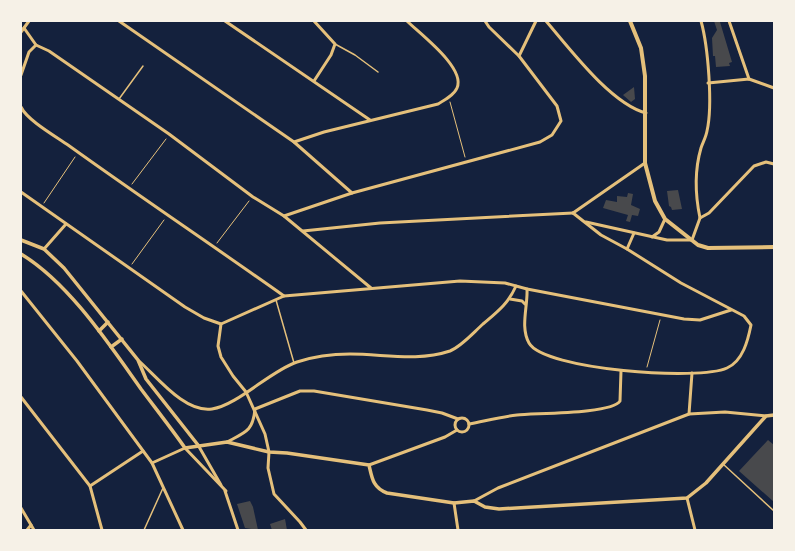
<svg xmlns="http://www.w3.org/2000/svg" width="795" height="551" viewBox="0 0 795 551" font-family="'Source Sans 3',sans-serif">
	<rect width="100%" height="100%" fill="#14213d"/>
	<!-- building -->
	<g fill="#48494c">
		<polygon points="714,21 720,22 732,62 729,63 730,66 716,67 715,56 713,56 712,38 717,30"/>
		<polygon points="634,87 635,99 631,102 623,95"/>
		<polygon points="678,190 682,209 672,210 671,207 669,206 667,191"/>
		<polygon points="628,193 633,194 631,205 640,209 638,216 632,215 630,222 626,221 628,215 603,208 606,200 617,202 617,196 627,197"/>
		<polygon points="768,440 774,445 774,502 739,471"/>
		<polygon points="250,501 253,507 258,530 245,528 237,504"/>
		<polygon points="285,519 287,530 272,530 270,524"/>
	</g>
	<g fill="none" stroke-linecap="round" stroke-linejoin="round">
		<!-- path -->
		<g stroke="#e5c07b" stroke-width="1">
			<polyline points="450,102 465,157"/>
			<polyline points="132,184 166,139"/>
			<polyline points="44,203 75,157"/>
			<polyline points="217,243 249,201"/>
			<polyline points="132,264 164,220"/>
			<polyline points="647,367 660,320"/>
		</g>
		<!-- service -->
		<g stroke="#e5c07b" stroke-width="1.5">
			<polyline points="335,44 355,55 378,72"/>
			<polyline points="119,99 143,66"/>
			<polyline points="276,300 294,363"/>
			<polyline points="723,464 774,511"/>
			<polyline points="144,530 163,488"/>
		</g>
		<!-- minor -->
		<g stroke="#e5c07b" stroke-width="3">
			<polyline points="119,21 294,142 352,193"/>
			<polyline points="225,21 370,120"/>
			<path d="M546,21C570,49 611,104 646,113"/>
			<polyline points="729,21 749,79"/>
			<polyline points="24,28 36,45 49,51 169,134 253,197 284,216 371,288"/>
			<polyline points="21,32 29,21"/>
			<polyline points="519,56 536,21"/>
			<polyline points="21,75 29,52 36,45"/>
			<polyline points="314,81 331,55 335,44 314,21"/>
			<polyline points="708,83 749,79 774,88"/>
			<path d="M21,107C27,120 55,136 68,145C139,196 212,245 284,296"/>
			<path d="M294,142L324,132L438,104C445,100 454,95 457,88C466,68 420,34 407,21"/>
			<polyline points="21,192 185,307 204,318 221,324 284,296 460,281 505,283 527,289 684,319 700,320 731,310"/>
			<polyline points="573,213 645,163"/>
			<polyline points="284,216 352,193 540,142 552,135 561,121 557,106 519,56 489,27 485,21"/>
			<path d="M700,218C695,194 694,172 701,148C703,142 706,137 707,131C713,105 708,46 701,21"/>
			<polyline points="586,222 667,240 692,240 700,218 709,213 754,166 766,162 774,164"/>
			<polyline points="303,231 380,223 573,213"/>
			<polyline points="652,237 659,232 665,219"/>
			<polyline points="44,249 66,224"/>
			<polyline points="627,249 634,233"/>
			<path d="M527,289C528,306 520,327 529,343C544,370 700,381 727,368C743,361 748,340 751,325L744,316L681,283L627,249L601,235L573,213"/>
			<polyline points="21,291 77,361 152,463 183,530"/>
			<polyline points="510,299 522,301 525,304"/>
			<polyline points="221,324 218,346 221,357 233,376 246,392 265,434 269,452 268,468 274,494 300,522 306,530"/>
			<path d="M139,361C158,378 185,413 212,409C238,405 270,371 297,362C315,356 332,354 350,354C384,354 417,362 450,351C462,346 473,333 483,324C497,312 508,304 516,286"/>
			<polyline points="21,397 90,486 102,530"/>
			<polyline points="689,414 692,373"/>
			<circle cx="462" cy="425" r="7"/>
			<path d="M469,424C485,421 501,417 517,415C535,413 612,414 620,401L621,371"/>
			<path d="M227,442C246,432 253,431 255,409L300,391H314L427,410L442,413L458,419"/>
			<polyline points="198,445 221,485"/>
			<polyline points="152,463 185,448 226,491"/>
			<polyline points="369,465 445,437 457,430"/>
			<polyline points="90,486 143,451"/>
			<polyline points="225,491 238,530"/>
			<polyline points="687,498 695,530"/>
			<polyline points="474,501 498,488 689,414 725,412 766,416"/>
			<polyline points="454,503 458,530"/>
			<polyline points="21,508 34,530"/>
			<polyline points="27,530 31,525"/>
		</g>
		<!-- tertiary -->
		<g stroke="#e5c07b" stroke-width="3.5">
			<polyline points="21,240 44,249 64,268 138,360 146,379 198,445"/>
			<path d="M21,254C69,283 109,344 141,389C156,409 171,428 185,448L227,442L269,452L287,453L369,465C372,478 373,488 387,493L454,503L474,501L485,507L499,509L687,498L706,483L766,416L774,415"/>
			<polyline points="99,331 108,322"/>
			<polyline points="111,347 122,339"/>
		</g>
		<!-- secondary -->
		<polyline stroke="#e5c07b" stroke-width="4" points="630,21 641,48 645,76 645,163 655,201 665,219 698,245 708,248 774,247"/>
	</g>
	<!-- border -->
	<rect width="795" height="551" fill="none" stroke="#f6f1e7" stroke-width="44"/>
</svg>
